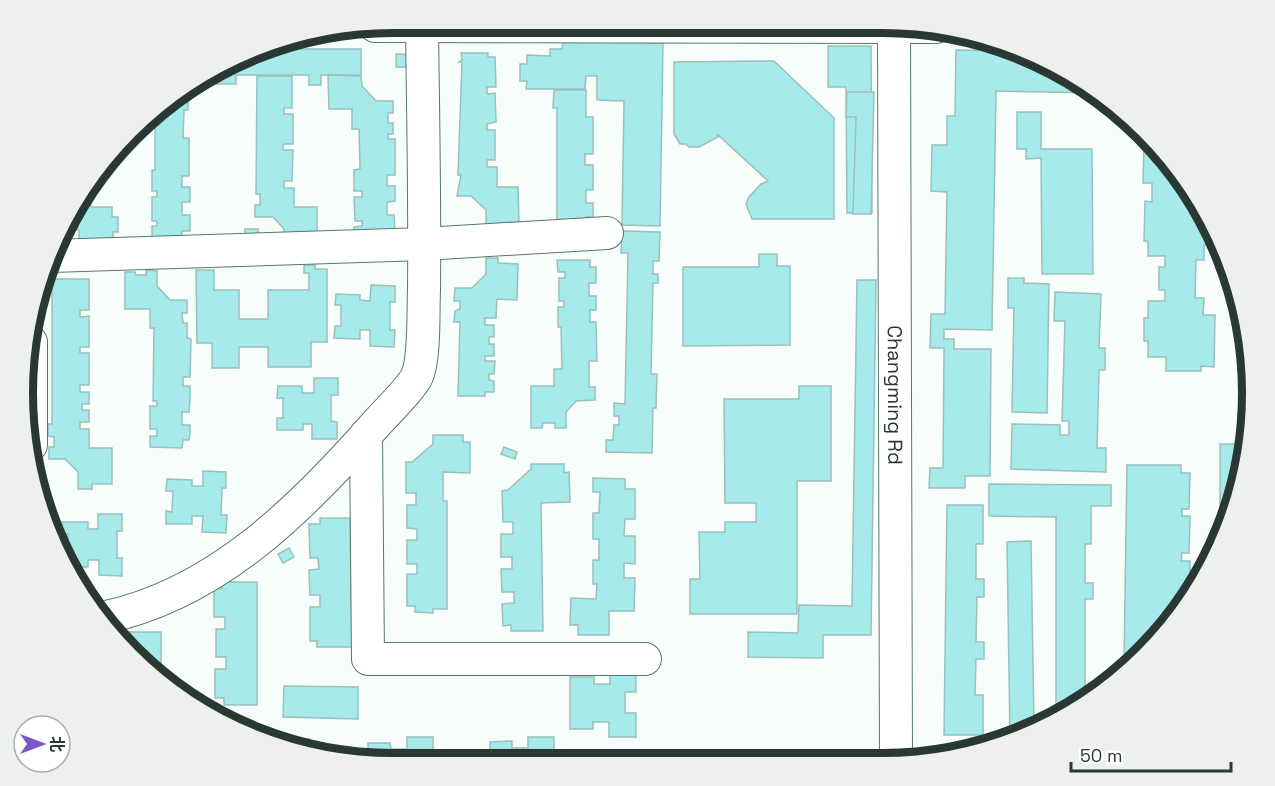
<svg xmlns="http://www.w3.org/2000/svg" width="1275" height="786" viewBox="0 0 1275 786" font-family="'Space Grotesk','Noto Sans SC',sans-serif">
	<rect width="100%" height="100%" fill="#f6fdfa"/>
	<!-- building -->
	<g fill="#a6ebe9" stroke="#98c0be" stroke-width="1.5">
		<polygon points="563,41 663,43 660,226 622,225 624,101 597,100 597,76 586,76 585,89 526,89 527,81 520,81 520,64 527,64 527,55 550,56 550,49 562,49"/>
		<polygon points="828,46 871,46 872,213 847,213 846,87 828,87"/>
		<polygon points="262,49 361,49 361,75 321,75 321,85 309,85 309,75 236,75 236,84 206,84 206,88 188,88"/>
		<polygon points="956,50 1024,51 1097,93 996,91 992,330 944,329 944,339 954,339 954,349 991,349 990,476 965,476 965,488 929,488 930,468 943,468 944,348 930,348 931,314 945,314 947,192 931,191 932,145 947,145 947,116 955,116"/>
		<polygon points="461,53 488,53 488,57 495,57 496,87 487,87 487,94 495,93 496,122 487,124 487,130 495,130 495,160 487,160 487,167 497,167 497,187 518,187 519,222 498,223 498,228 486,228 486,210 471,196 457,196 461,175 458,175 462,62 459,62 462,60"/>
		<polygon points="396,54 419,55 419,67 396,67"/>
		<polygon points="774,61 834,118 834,219 752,219 746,204 749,197 761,184 768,181 717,134 718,137 699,147 689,147 686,144 680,144 674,134 674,62"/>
		<polygon points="328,75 361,76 362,86 376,101 393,101 393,113 388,113 388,123 393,123 393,134 388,134 388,139 395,139 395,175 387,175 387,186 395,186 395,201 387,202 387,215 394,215 395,231 354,240 354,227 362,226 362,221 355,221 354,197 362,197 362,191 354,191 354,170 360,169 359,129 352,129 352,109 329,109"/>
		<polygon points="257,76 292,76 292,108 284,108 284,114 293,114 293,144 284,144 283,146 283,150 293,150 292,181 284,181 284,188 294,188 294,207 317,207 317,247 284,247 284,229 273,217 255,217 255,205 260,205 260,194 256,194"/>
		<polygon points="554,90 586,90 586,117 593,117 593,154 585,154 585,165 593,165 593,190 586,190 586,203 593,203 593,217 586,217 586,226 557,226 557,108 553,108"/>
		<polygon points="847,92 874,92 871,214 853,214 856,117 846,117"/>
		<polygon points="171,97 188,98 188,110 184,110 183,138 189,138 189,176 182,176 182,187 190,187 190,202 182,202 182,215 190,215 190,231 182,231 182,239 152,239 152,226 157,226 157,221 152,221 152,197 157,197 157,191 152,191 152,170 155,170 155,128 148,128 148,120"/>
		<polygon points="1017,112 1041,112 1041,149 1092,149 1093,274 1042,274 1041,158 1026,159 1026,149 1017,149"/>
		<polygon points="1144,141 1203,207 1214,242 1214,245 1204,245 1204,260 1196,260 1195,298 1204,298 1203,315 1215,315 1214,367 1201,366 1201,371 1166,371 1166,357 1148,357 1148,341 1144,341 1144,318 1148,318 1148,301 1165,301 1165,290 1159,290 1159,267 1165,267 1165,256 1148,256 1148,241 1144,241 1145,201 1152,202 1152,183 1143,183"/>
		<polygon points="85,188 91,188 91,207 112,207 112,217 118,217 118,232 113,232 113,243 79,247 79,231 68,221"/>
		<rect x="245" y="229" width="13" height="9"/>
		<polygon points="622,231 660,232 659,261 653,261 653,274 658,274 658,283 653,283 651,374 657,374 656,408 653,408 652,453 606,452 606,440 613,440 614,425 619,425 619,416 614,416 614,403 625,404 628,253 621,253"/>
		<polygon points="759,254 777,254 777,266 790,266 790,345 683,346 683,267 759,267"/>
		<polygon points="486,258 498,258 498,263 518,264 517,300 497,299 496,318 485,318 485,325 494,325 494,337 489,337 489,344 494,344 494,356 485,356 485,361 495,361 494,374 489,374 489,380 494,381 494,392 485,392 485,396 458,396 460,322 454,322 455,311 460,309 460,301 454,301 455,288 472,288 486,274"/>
		<polygon points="557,260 590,260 590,267 596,267 596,283 589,283 589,296 596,296 596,310 590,310 590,322 596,322 597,361 589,361 589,387 595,387 595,400 576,401 566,412 566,428 555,428 555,423 543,423 542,428 531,428 531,386 554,386 554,369 562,369 561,327 558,327 558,307 564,307 564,301 559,301 559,278 565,278 565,272 558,272"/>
		<polygon points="304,265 315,265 315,269 327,269 327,342 311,342 311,367 268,367 268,347 239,347 239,368 212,368 212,343 197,343 196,270 214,270 214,290 239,290 239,319 268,319 268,290 309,290 309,273 304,273"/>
		<polygon points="146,270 157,271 157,286 170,300 187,300 187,313 182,313 183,323 187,323 187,338 191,339 190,377 183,377 183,386 190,386 190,399 189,412 182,412 182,425 190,425 190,433 189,440 183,440 182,448 150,447 150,436 157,436 157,429 150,429 150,406 157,406 157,401 153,401 154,328 150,328 150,309 125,309 125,272 135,272 136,275 146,275"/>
		<polygon points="1008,278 1024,278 1024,283 1049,284 1047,413 1012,412 1014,308 1008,308"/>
		<polygon points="52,279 89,279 89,310 80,310 80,317 89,316 89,347 80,347 80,353 89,353 89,385 80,385 80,392 89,392 89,404 82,404 82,410 89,410 89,422 80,422 80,429 89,429 89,448 112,448 112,484 92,484 92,489 78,489 78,472 65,459 49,459 49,447 54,447 54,437 48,436 48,424 52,424"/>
		<polygon points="857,280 876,280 871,635 823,635 823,658 748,657 748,632 798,633 799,605 852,606"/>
		<polygon points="371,285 395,286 395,302 390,302 390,330 395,330 394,347 370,346 370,330 360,330 360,339 334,338 335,326 341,326 341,305 335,305 336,294 360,295 360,300 370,301"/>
		<polygon points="1055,292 1101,294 1099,348 1105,348 1105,370 1099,370 1097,448 1106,448 1106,472 1011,469 1012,424 1060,425 1060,435 1069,435 1069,421 1062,421 1065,321 1054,321"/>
		<polygon points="314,378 338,378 338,395 331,395 331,421 337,422 337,439 312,439 312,424 303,424 303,430 277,430 277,418 283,418 283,398 277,398 278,386 302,386 302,393 314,393"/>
		<polygon points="799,386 831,386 831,481 797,481 797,614 690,614 690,579 700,579 699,532 725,532 725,522 756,522 756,503 725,503 724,399 799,399"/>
		<polygon points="1238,419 1244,419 1240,489 1220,529 1220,444 1238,444"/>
		<polygon points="433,435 463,435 463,442 470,442 470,473 443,472 443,501 447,501 447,609 433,609 433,613 415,612 415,606 407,606 407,574 417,574 417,564 407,564 407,540 417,540 417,529 407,528 407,505 416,505 416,493 406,493 406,462 412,462 433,444"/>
		<polygon points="504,447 517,452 515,459 501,454"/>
		<polygon points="531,464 564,464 564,473 569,472 570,502 541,503 543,631 511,631 511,625 503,626 502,604 514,603 514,592 502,592 501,569 512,569 512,557 501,557 501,534 513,534 513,522 503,522 502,491 508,490 531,469"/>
		<polygon points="1127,465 1181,465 1181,473 1190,473 1189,509 1182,509 1182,516 1190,516 1189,553 1182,553 1181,561 1190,561 1190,591 1187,596 1180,596 1179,612 1176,618 1124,664"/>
		<polygon points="203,471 226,472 226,488 222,488 221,515 227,515 226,533 202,532 203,516 192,516 192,524 166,524 166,511 172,512 173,491 166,491 167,479 192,480 192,486 203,486"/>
		<polygon points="593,478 625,479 625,489 635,489 635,519 625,519 624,536 635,536 635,564 624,563 624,578 635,578 634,611 609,611 609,635 578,635 578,625 570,625 571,598 596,599 597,584 593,584 593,560 599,560 599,539 593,539 593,513 599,513 600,492 593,492"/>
		<polygon points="989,484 1111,485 1111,506 1091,506 1091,544 1085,544 1085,583 1093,583 1093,599 1085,599 1085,697 1087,697 1067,714 1056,719 1056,517 989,516"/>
		<polygon points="947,505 983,505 983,544 976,544 976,579 984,579 984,597 977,597 976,642 984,642 984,659 976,659 975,695 983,695 983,735 944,735"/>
		<polygon points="98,514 122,514 122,531 117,531 117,558 122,558 122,576 99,575 99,560 88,560 88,567 69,567 63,553 68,553 68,534 62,534 62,522 88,522 88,529 98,529"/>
		<polygon points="320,518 350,518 352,647 317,647 317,641 310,641 310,607 320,607 320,595 310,595 309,570 319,569 318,558 310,558 309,524 320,524"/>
		<polygon points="1031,541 1034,727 1010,737 1007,542"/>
		<polygon points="289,548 294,557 283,563 278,554"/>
		<polygon points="222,582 257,582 257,705 224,705 224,698 215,698 215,669 226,669 226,657 216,657 216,629 225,629 225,617 214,617 214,588 222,588"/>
		<polygon points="126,632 161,632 161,680 122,639 126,639"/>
		<polygon points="610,668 636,668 636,692 625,692 625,713 636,713 636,737 609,737 609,722 593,722 593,729 570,729 570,677 594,677 594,684 610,684"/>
		<polygon points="284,686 358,687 358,719 283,717"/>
		<polygon points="407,737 433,737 433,760 368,760 368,743 390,743 391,749 407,749"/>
		<polygon points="528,737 554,737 554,752 625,750 625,762 490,761 490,742 512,741 512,748 528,748"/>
		<polygon points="284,739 310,739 310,751 284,744"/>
	</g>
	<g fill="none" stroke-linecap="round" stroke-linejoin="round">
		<defs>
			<g id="minor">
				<polyline points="375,26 936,27"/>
				<path id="s1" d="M894,27L896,763"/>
				<polyline points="51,256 424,244 607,233"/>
				<polyline points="31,342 31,445"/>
				<polyline points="366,435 368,659 645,659"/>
				<path d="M102,618C216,595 302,508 376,424C385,414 413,386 417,376C425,358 423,310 424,290C425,202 423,114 422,26"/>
			</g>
		</defs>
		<!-- minor casing -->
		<use href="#minor" stroke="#57776b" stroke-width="34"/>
		<!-- minor -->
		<use href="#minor" stroke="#fff" stroke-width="32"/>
	</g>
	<g text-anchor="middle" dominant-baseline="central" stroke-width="5" stroke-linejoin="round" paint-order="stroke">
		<!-- street labels -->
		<g font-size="20" fill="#293832" stroke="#fff">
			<text stroke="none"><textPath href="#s1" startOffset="368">Changming Rd</textPath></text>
		</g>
	</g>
	<!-- crop -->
	<path d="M0 0H1275V786H0ZM393 33H882A360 360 0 0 1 1242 393V393A360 360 0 0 1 882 753H393A360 360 0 0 1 33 393V393A360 360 0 0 1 393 33Z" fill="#eeefef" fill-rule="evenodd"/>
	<path fill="none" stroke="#293832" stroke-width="8" d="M393 33H882A360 360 0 0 1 1242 393V393A360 360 0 0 1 882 753H393A360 360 0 0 1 33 393V393A360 360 0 0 1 393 33Z"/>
	<!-- north arrow -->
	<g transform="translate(42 744) rotate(90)"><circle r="28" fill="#ffffff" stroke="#a9afad" stroke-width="1.5"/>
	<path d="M0-4.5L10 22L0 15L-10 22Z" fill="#7955ce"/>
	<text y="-9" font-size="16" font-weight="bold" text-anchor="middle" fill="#293832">北</text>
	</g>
	<!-- scale -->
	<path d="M1071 762v9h160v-9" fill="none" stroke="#293832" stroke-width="3"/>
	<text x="1080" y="762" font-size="18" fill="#293832" stroke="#ffffff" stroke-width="4.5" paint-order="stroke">50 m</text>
</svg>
